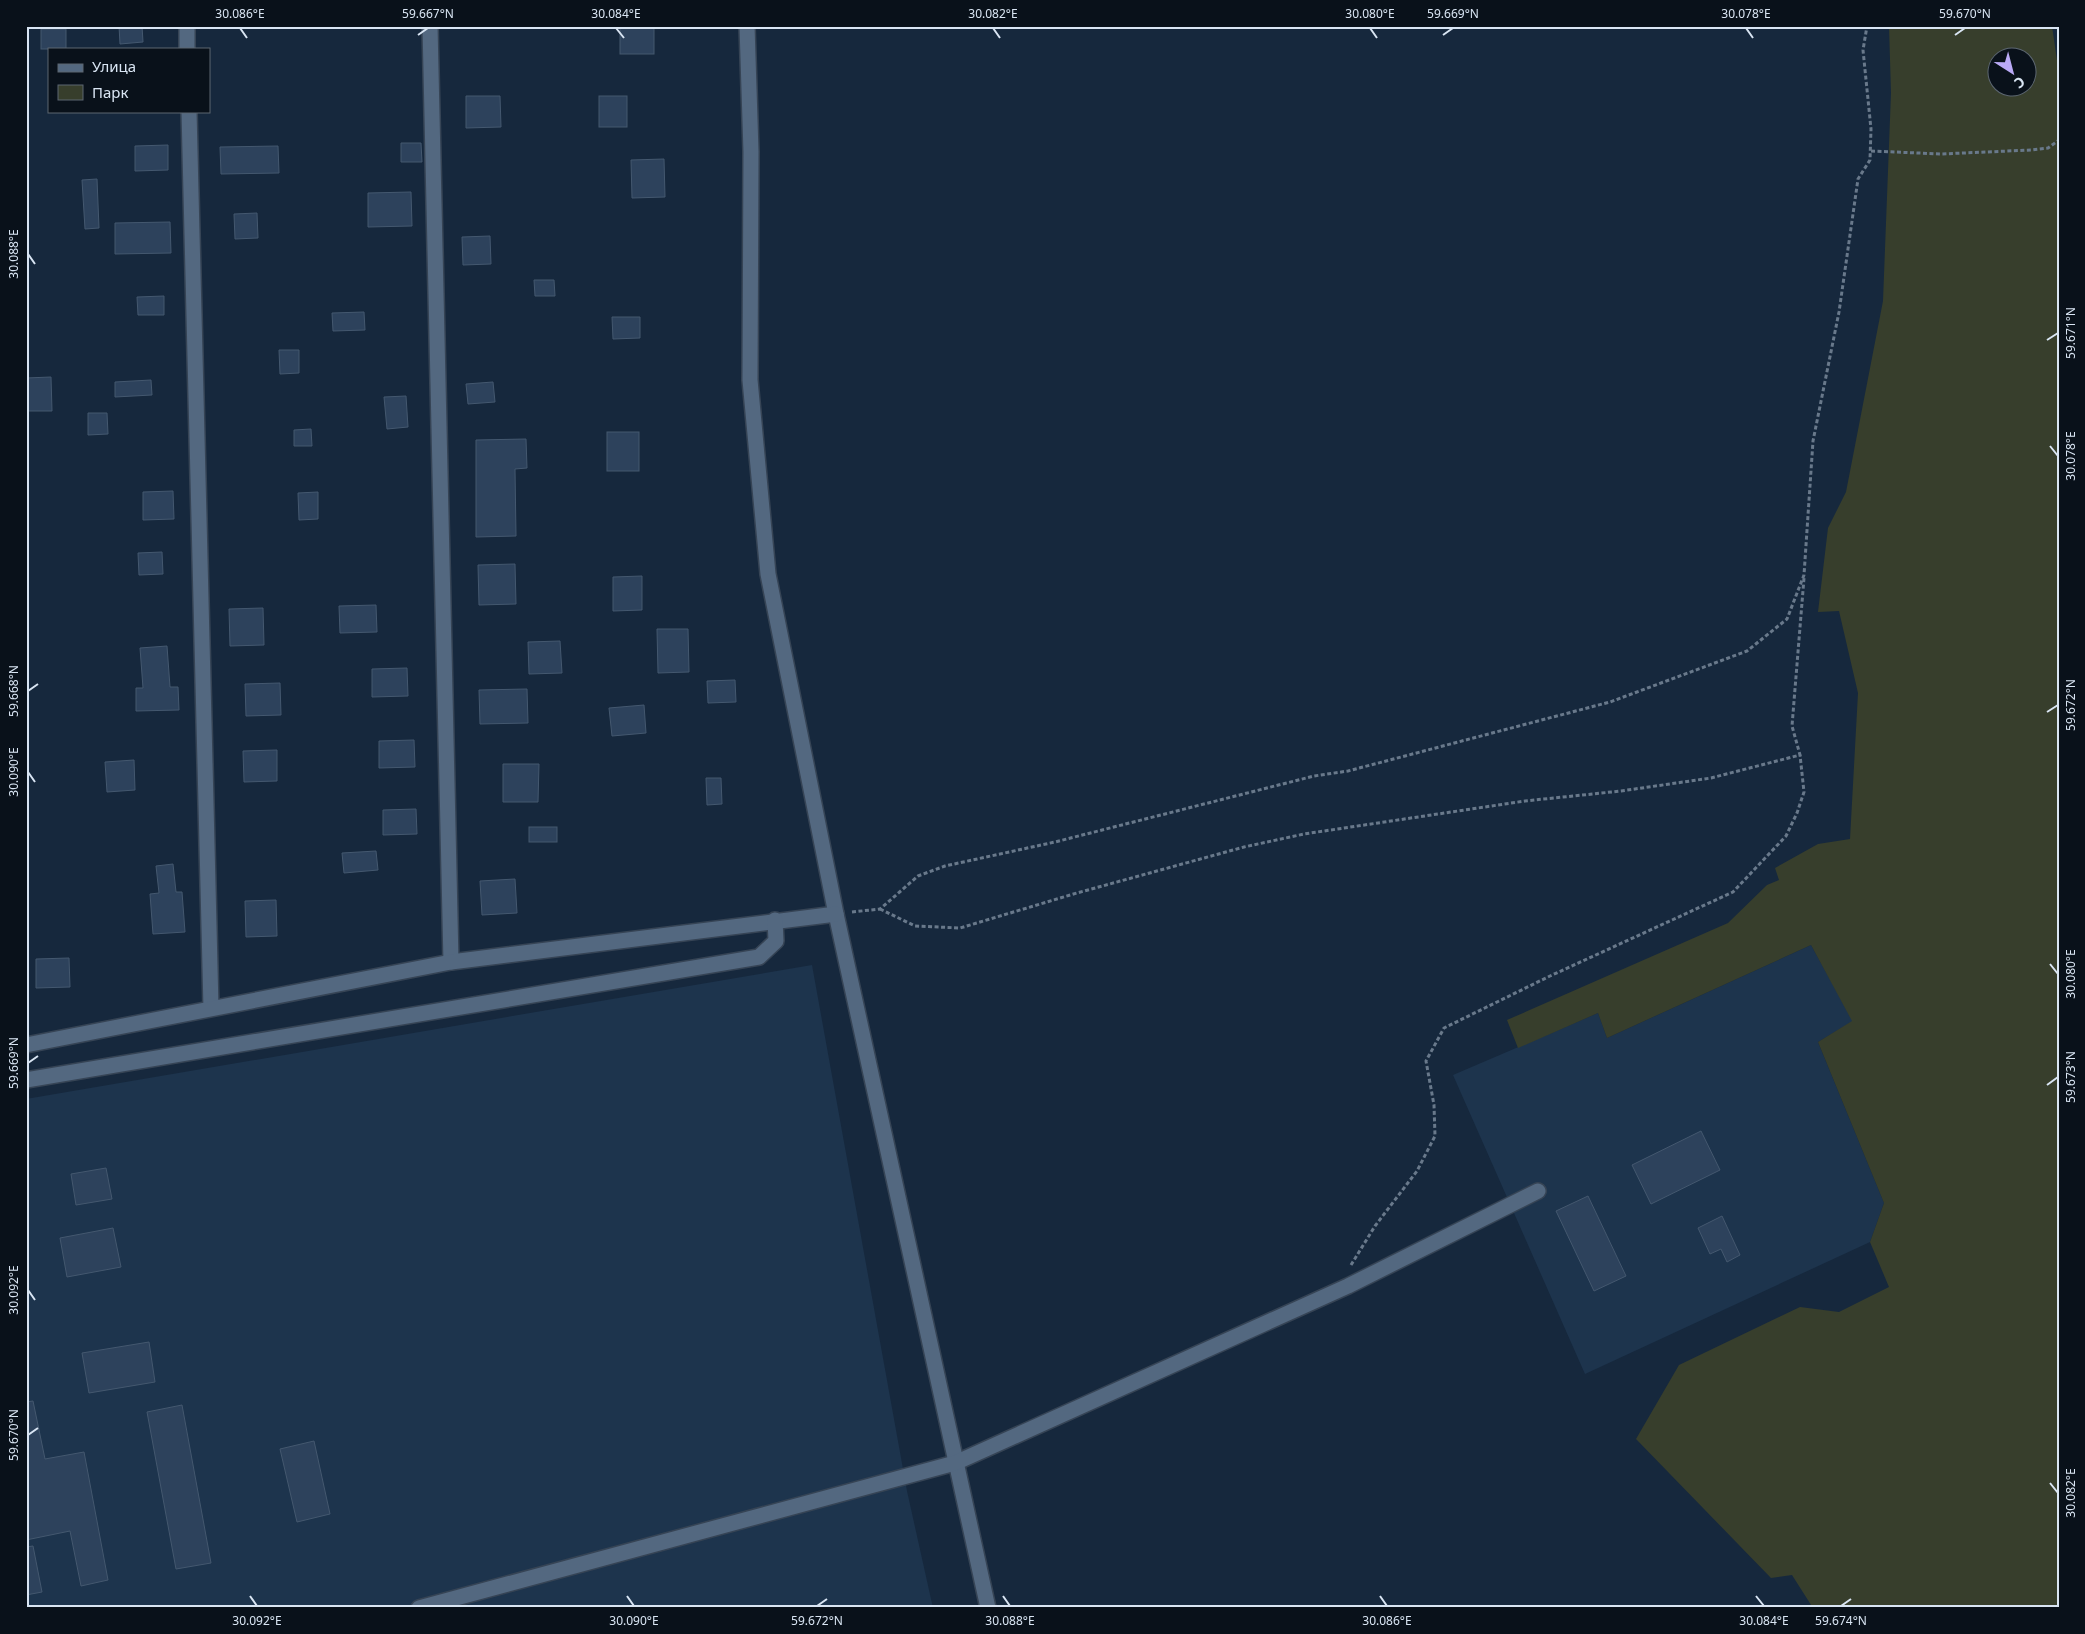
<svg xmlns="http://www.w3.org/2000/svg" width="2085" height="1634" viewBox="0 0 2085 1634" font-family="'Noto Sans',sans-serif">
	<rect width="100%" height="100%" fill="#16283d"/>
	<!-- built -->
	<g fill="#1d344d">
		<polygon points="1811,945 1853,1021 1818,1042 1884,1203 1870,1242 1585,1374 1453,1075 1598,1013 1607,1038"/>
		<polygon points="812,965 907,1491 933,1608 26,1608 26,1099"/>
	</g>
	<!-- green -->
	<path fill="#373e2c" fill-rule="evenodd" d="M1889,26H2052L2059,74V1608H1813L1792,1575L1771,1578L1636,1439L1679,1365L1800,1307L1839,1312L1889,1287L1870,1242L1884,1203L1818,1042L1852,1021L1811,945L1607,1038L1598,1013L1518,1048L1507,1020L1728,923L1767,885L1779,880L1775,868L1818,844L1850,839L1858,693L1839,611L1818,612L1828,528L1846,492L1883,301L1891,93ZM1998,58H2028V88H1998Z"/>
	<!-- building -->
	<g fill="#2d425c" stroke="#44586f">
		<polygon points="119,26 142,26 143,42 120,44"/>
		<rect x="620" y="26" width="34" height="28"/>
		<rect x="41" y="29" width="25" height="20"/>
		<polygon points="466,96 500,96 501,127 466,128"/>
		<rect x="599" y="96" width="28" height="31"/>
		<polygon points="401,143 421,143 422,162 401,162"/>
		<polygon points="168,145 168,170 135,171 135,146"/>
		<polygon points="278,146 279,173 221,174 220,147"/>
		<polygon points="664,159 665,197 632,198 631,160"/>
		<polygon points="97,179 99,228 85,229 82,180"/>
		<polygon points="411,192 412,226 368,227 368,193"/>
		<polygon points="257,213 258,238 235,239 234,214"/>
		<polygon points="170,222 171,253 115,254 115,223"/>
		<polygon points="490,236 491,264 463,265 462,237"/>
		<polygon points="534,280 554,280 555,296 535,296"/>
		<polygon points="164,296 164,315 138,315 137,297"/>
		<polygon points="364,312 365,330 333,331 332,313"/>
		<polygon points="612,317 640,317 640,338 613,339"/>
		<polygon points="279,350 299,350 299,373 280,374"/>
		<polygon points="51,377 52,411 26,411 26,378"/>
		<polygon points="151,380 152,395 115,397 115,382"/>
		<polygon points="493,382 495,402 468,404 466,384"/>
		<polygon points="406,396 408,427 387,429 384,397"/>
		<polygon points="88,413 107,413 108,434 88,435"/>
		<polygon points="311,429 312,446 294,446 294,430"/>
		<rect x="607" y="432" width="32" height="39"/>
		<polygon points="526,439 527,468 515,469 516,536 476,537 476,440"/>
		<polygon points="173,491 174,519 143,520 143,492"/>
		<polygon points="318,492 318,519 299,520 298,493"/>
		<polygon points="162,552 163,574 139,575 138,553"/>
		<polygon points="515,564 516,604 479,605 478,565"/>
		<polygon points="642,576 642,610 613,611 613,577"/>
		<polygon points="376,605 377,632 340,633 339,606"/>
		<polygon points="263,608 264,645 230,646 229,609"/>
		<polygon points="657,629 688,629 689,672 658,673"/>
		<polygon points="560,641 562,673 529,674 528,642"/>
		<polygon points="167,646 170,687 178,687 179,710 136,711 136,688 143,688 140,648"/>
		<polygon points="407,668 408,696 372,697 372,669"/>
		<polygon points="735,680 736,702 708,703 707,681"/>
		<polygon points="280,683 281,715 246,716 245,684"/>
		<polygon points="527,689 528,723 480,724 479,690"/>
		<polygon points="644,705 646,733 612,736 609,708"/>
		<polygon points="414,740 415,767 379,768 379,741"/>
		<polygon points="277,750 277,781 244,782 243,751"/>
		<polygon points="134,760 135,790 107,792 105,762"/>
		<polygon points="503,764 539,764 538,802 503,802"/>
		<polygon points="706,778 721,778 722,804 707,805"/>
		<polygon points="416,809 417,834 383,835 383,810"/>
		<rect x="529" y="827" width="28" height="15"/>
		<polygon points="376,851 378,870 344,873 342,853"/>
		<polygon points="173,864 176,892 182,892 185,932 153,934 150,894 159,893 156,866"/>
		<polygon points="515,879 517,913 482,915 480,881"/>
		<polygon points="276,900 277,936 246,937 245,901"/>
		<polygon points="69,958 70,987 36,988 36,959"/>
		<polygon points="1701,1131 1720,1170 1651,1204 1632,1165"/>
		<polygon points="106,1168 112,1199 76,1205 71,1174"/>
		<polygon points="1588,1196 1626,1276 1594,1291 1556,1211"/>
		<polygon points="1722,1216 1740,1255 1727,1262 1721,1249 1710,1254 1698,1228"/>
		<polygon points="113,1228 121,1267 67,1277 60,1238"/>
		<polygon points="149,1342 155,1382 89,1393 82,1353"/>
		<polygon points="33,1401 45,1459 84,1452 108,1580 81,1586 70,1531 26,1540 26,1402"/>
		<polygon points="182,1405 211,1563 176,1569 147,1412"/>
		<polygon points="314,1441 330,1514 297,1522 280,1449"/>
		<polygon points="33,1546 42,1592 26,1595 26,1547"/>
	</g>
	<g fill="none" stroke-linecap="round" stroke-linejoin="round">
		<defs>
			<g id="minor">
				<polyline points="187,26 187,49"/>
				<polyline points="430,26 451,962"/>
				<polyline points="747,26 751,152 750,380 768,574 836,914 988,1608"/>
				<polyline points="189,111 211,1008"/>
				<polyline points="26,1045 451,962 836,914"/>
				<polyline points="26,1080 759,957 776,941 775,920"/>
				<polyline points="419,1608 955,1463 1348,1286 1538,1191"/>
			</g>
		</defs>
		<!-- minor casing -->
		<use href="#minor" stroke="#364455" stroke-width="18"/>
		<!-- path -->
		<g stroke="#69798b" stroke-width="3" stroke-dasharray="4 2.5" stroke-linecap="butt">
			<polyline points="1871,151 1941,154 2031,150 2048,148 2059,140"/>
			<polyline points="880,909 915,926 960,928 1077,893 1244,847 1304,834 1525,801 1621,791 1711,778 1800,755 1792,726 1804,578"/>
			<polyline points="852,912 880,909 918,876 945,866 1055,842 1314,776 1348,771 1610,702 1747,651 1787,619 1804,575 1813,441 1839,312 1858,179 1870,160 1871,129 1863,50 1867,26"/>
			<polyline points="1351,1265 1375,1226 1417,1171 1435,1136 1434,1105 1426,1061 1444,1028 1550,976 1733,892 1786,836 1797,813 1804,792 1800,755"/>
		</g>
		<!-- minor -->
		<use href="#minor" stroke="#536880" stroke-width="15"/>
	</g>
	<!-- ticks -->
	<path fill="none" stroke="#d9e5f3" stroke-width="2" d="M240,28L247,38M616,28L624,38M993,28L1000,38M1370,28L1377,38M1746,28L1753,38M418,35L428,28M1443,35L1453,28M1955,35L1965,28M28,254L35,264M2047,340L2058,333M2050,446L2058,456M28,691L38,684M2047,712L2058,705M28,772L35,782M2050,964L2058,974M28,1063L38,1056M2047,1085L2058,1077M28,1290L35,1300M28,1435L38,1428M2050,1483L2058,1493M250,1596L257,1606M627,1596L634,1606M1003,1596L1010,1606M1380,1596L1387,1606M1756,1596L1764,1606M817,1606L827,1599M1841,1606L1851,1599"/>
	<!-- border -->
	<rect width="2085" height="1634" fill="none" stroke="#09111a" stroke-width="55"/>
	<!-- legend -->
	<rect x="48" y="48" width="162" height="65" fill="#09111a" stroke="#5c6671"/>
	<rect x="58" y="64" width="25" height="8" fill="#536880" stroke="#5c6671"/>
	<text x="92" y="72" font-size="15" fill="#d9e5f3">Улица</text>
	<rect x="58" y="85" width="25" height="15" fill="#373e2c" stroke="#5c6671"/>
	<text x="92" y="98" font-size="15" fill="#d9e5f3">Парк</text>
	<!-- north arrow -->
	<g transform="translate(2012 72) rotate(144)"><circle r="24" fill="#09111a" stroke="#5c6671"/>
	<path d="M0-4L9 19L0 12L-9 19Z" fill="#baaaf6"/>
	<text y="-8" font-size="14" font-weight="bold" text-anchor="middle" fill="#d9e5f3">С</text>
	</g>
	<rect x="28" y="28" width="2030" height="1578" fill="none" stroke="#d9e5f3" stroke-width="2"/>
	<g font-size="12" text-anchor="middle" fill="#d9e5f3">
		<text x="240" y="18">30.086°E</text>
		<text x="428" y="18">59.667°N</text>
		<text x="616" y="18">30.084°E</text>
		<text x="993" y="18">30.082°E</text>
		<text x="1370" y="18">30.080°E</text>
		<text x="1453" y="18">59.669°N</text>
		<text x="1746" y="18">30.078°E</text>
		<text x="1965" y="18">59.670°N</text>
		<text transform="translate(14 254) rotate(-90)" y="4">30.088°E</text>
		<text transform="translate(2071 333) rotate(-90)" y="4">59.671°N</text>
		<text transform="translate(2071 456) rotate(-90)" y="4">30.078°E</text>
		<text transform="translate(14 691) rotate(-90)" y="4">59.668°N</text>
		<text transform="translate(2071 705) rotate(-90)" y="4">59.672°N</text>
		<text transform="translate(14 772) rotate(-90)" y="4">30.090°E</text>
		<text transform="translate(2071 974) rotate(-90)" y="4">30.080°E</text>
		<text transform="translate(14 1063) rotate(-90)" y="4">59.669°N</text>
		<text transform="translate(2071 1077) rotate(-90)" y="4">59.673°N</text>
		<text transform="translate(14 1290) rotate(-90)" y="4">30.092°E</text>
		<text transform="translate(14 1435) rotate(-90)" y="4">59.670°N</text>
		<text transform="translate(2071 1493) rotate(-90)" y="4">30.082°E</text>
		<text x="257" y="1625">30.092°E</text>
		<text x="634" y="1625">30.090°E</text>
		<text x="817" y="1625">59.672°N</text>
		<text x="1010" y="1625">30.088°E</text>
		<text x="1387" y="1625">30.086°E</text>
		<text x="1764" y="1625">30.084°E</text>
		<text x="1841" y="1625">59.674°N</text>
	</g>
</svg>
